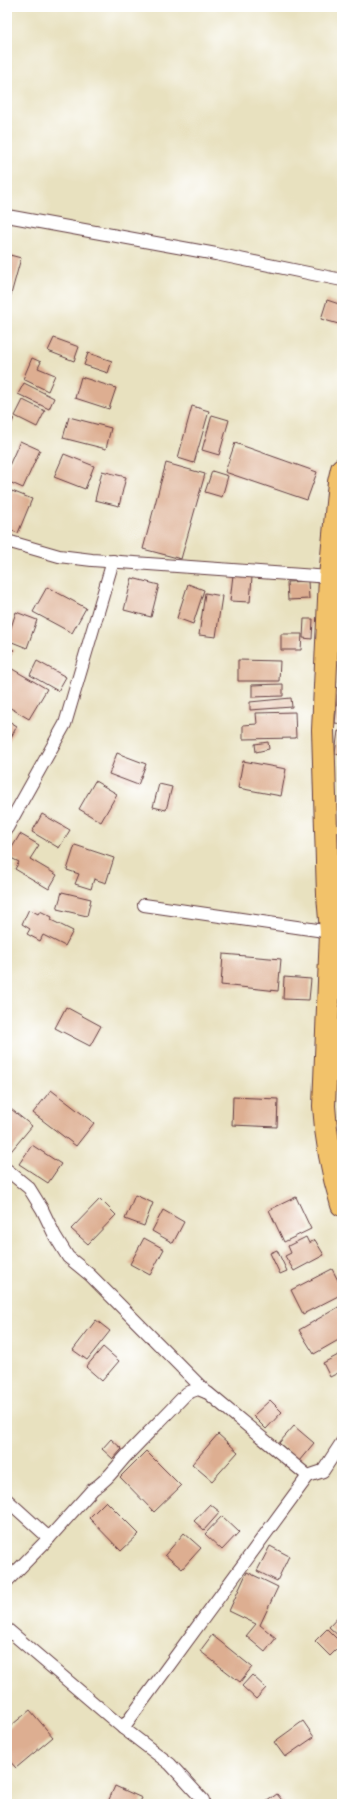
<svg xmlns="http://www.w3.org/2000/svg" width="349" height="1811" viewBox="0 0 349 1811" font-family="'Gentium Book Plus',serif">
	<rect width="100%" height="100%" fill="#fff"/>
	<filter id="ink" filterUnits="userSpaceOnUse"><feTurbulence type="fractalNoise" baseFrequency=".025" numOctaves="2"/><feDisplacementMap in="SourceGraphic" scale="8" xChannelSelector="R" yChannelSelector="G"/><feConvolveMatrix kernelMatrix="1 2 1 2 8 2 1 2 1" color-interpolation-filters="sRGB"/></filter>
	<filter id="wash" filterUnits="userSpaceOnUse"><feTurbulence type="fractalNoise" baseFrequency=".012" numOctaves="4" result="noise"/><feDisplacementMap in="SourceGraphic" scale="16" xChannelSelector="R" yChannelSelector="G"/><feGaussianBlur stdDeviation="0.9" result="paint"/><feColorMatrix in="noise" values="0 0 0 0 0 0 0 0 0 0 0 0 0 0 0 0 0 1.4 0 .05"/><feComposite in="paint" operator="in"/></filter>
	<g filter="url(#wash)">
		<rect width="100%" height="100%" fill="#e8e1bf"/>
		<g id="blocks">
			<!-- building -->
			<g fill="#ddae91">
				<polygon points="10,255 21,258 7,309 7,265"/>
				<polygon points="327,300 342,305 342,325 321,319"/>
				<polygon points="54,338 79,347 74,361 48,351"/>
				<polygon points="88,353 112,361 108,373 84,365"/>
				<polygon points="32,358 41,362 38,368 55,375 48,391 23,379"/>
				<polygon points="81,377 116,388 109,409 75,398"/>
				<polygon points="24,383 54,398 49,409 18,394"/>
				<polygon points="23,400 45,411 37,427 15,416"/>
				<polygon points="192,406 209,411 194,463 178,458"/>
				<polygon points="7,415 14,418 10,427 7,426"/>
				<polygon points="212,415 229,420 219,455 202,450"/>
				<polygon points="69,417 111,428 106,449 63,438"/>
				<polygon points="20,441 40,450 23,488 7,481 7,470"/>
				<polygon points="235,443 317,472 307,500 225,472"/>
				<polygon points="64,454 94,466 85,489 54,477"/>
				<polygon points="166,463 205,474 181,559 143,549"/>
				<polygon points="102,471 126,477 119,506 95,500"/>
				<polygon points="212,471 228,476 222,497 205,492"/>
				<polygon points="12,491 32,499 18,533 7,529 7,502"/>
				<polygon points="233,575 252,577 250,602 230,601"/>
				<polygon points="132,578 159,585 151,617 124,610"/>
				<polygon points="308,581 309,599 288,600 287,582"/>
				<polygon points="188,584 204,590 193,624 177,618"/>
				<polygon points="47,587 86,608 72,633 33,612"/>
				<polygon points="205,593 222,596 216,637 199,635"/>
				<polygon points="16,612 37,620 27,648 7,640"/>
				<polygon points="304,619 313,619 312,639 303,638"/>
				<polygon points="281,634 302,634 301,650 281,650"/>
				<polygon points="7,647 14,650 9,659 7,658"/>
				<polygon points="238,660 280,661 279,681 238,681"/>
				<polygon points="37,661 66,677 58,691 30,675"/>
				<polygon points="7,666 47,689 29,719 7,706"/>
				<polygon points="283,684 283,696 252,697 252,685"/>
				<polygon points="338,694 342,694 342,724 335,723"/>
				<polygon points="291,698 292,707 250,710 250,702"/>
				<polygon points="295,712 296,738 243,739 243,725 257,724 256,713"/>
				<polygon points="7,720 17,726 7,745"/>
				<polygon points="338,731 342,732 342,755 335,754"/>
				<polygon points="268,742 269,749 256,752 255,744"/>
				<polygon points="117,753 146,764 138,785 109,774"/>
				<polygon points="243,761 286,769 281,796 238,788"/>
				<polygon points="95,781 117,794 101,822 79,809"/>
				<polygon points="159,784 172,787 166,810 153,807"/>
				<polygon points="42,814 70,830 59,848 32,832"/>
				<polygon points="20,834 39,845 30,859 57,875 49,889 15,869 19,862 7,856"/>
				<polygon points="75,845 114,858 106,883 94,879 91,889 75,884 79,874 67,870"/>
				<polygon points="339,852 342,852 342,881 338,881"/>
				<polygon points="62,892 91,899 87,916 57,909"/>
				<polygon points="29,909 38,914 40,911 52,917 51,920 73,931 65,946 43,935 40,941 27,934 30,929 22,924"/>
				<polygon points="223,954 281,959 278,991 221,985"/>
				<polygon points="284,977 311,979 309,1000 283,999"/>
				<polygon points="66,1007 101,1026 90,1046 55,1028"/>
				<polygon points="336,1046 342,1046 342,1056 337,1056"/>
				<polygon points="51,1090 94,1123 76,1146 33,1113"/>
				<polygon points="233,1097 278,1099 277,1127 232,1125"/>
				<polygon points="11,1109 32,1126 7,1156 7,1114"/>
				<polygon points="32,1145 61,1164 48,1183 19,1164"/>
				<polygon points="135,1195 153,1203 144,1226 125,1219"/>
				<polygon points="296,1197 311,1229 284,1242 269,1210"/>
				<polygon points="100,1199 116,1215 88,1244 71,1229"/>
				<polygon points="163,1210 184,1222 173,1243 152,1231"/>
				<polygon points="306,1237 309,1243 315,1240 324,1255 294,1271 285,1256 291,1253 288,1246"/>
				<polygon points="144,1238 164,1249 150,1275 130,1264"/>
				<polygon points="277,1250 287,1271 280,1274 270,1253"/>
				<polygon points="332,1269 342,1288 342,1294 303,1314 291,1290"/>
				<polygon points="342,1305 342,1338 314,1354 299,1330"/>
				<polygon points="96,1320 110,1331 87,1360 73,1350"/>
				<polygon points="103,1347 119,1361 102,1381 86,1367"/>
				<polygon points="342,1353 342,1371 330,1377 323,1363"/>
				<polygon points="270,1400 282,1412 266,1429 253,1416"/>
				<polygon points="294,1426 314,1443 299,1461 279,1443"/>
				<polygon points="218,1434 238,1452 212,1481 192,1464"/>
				<polygon points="111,1439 122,1449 113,1459 102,1449"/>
				<polygon points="146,1451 181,1486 154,1512 120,1477"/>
				<polygon points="106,1501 139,1534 121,1551 89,1518"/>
				<polygon points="210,1504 220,1512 204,1530 194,1521"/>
				<polygon points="222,1516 239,1532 222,1550 205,1534"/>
				<polygon points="184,1533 201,1548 182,1569 165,1555"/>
				<polygon points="270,1546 289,1556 277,1581 257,1571"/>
				<polygon points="247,1572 278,1587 260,1625 276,1638 265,1652 246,1636 256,1624 229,1611"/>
				<polygon points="342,1613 342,1639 329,1627"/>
				<polygon points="327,1629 342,1644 330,1656 315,1641"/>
				<polygon points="212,1635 252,1667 240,1682 200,1651"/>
				<polygon points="252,1675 266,1688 256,1699 242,1686"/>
				<polygon points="30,1710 53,1737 16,1768 7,1758 7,1729"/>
				<polygon points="303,1721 314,1737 285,1757 274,1742"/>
				<polygon points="115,1786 142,1798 139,1804 107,1804"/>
				<polygon points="277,1794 285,1804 263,1804"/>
			</g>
		</g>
	</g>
	<g filter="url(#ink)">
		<use href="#blocks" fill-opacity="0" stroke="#623c41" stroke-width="1"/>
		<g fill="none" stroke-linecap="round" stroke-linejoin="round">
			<defs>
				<g id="street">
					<polyline points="7,216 216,254 342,280"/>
					<polyline points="7,541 59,556 92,560 330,577"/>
					<polyline points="7,828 65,724 113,561"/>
					<polyline points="144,905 331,932"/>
					<polyline points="7,1170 29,1188 42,1209 55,1236 68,1257 90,1275 206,1392"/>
					<path d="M7,1500L49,1538L93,1489C107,1481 115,1468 126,1456C146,1435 167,1414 187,1393L198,1389L208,1393L308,1476L323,1471L342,1442"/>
					<polyline points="7,1581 49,1538"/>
					<polyline points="7,1629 123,1728 170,1764 203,1800 203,1804"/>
					<polyline points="123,1728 308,1476"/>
				</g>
				<path id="highway" d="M342,469L339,482L330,577L323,730L328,895L331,932L324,1106C326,1140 332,1172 342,1205"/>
			</defs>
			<!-- street casing -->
			<use href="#street" stroke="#623c41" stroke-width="14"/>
			<!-- highway casing -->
			<use href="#highway" stroke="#623c41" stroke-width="24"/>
			<!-- street -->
			<use href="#street" stroke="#fff" stroke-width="12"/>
			<!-- highway -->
			<use href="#highway" stroke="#f2c26a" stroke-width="22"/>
		</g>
	</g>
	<!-- margin -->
	<rect width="349" height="1811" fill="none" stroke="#fff" stroke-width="24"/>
</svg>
